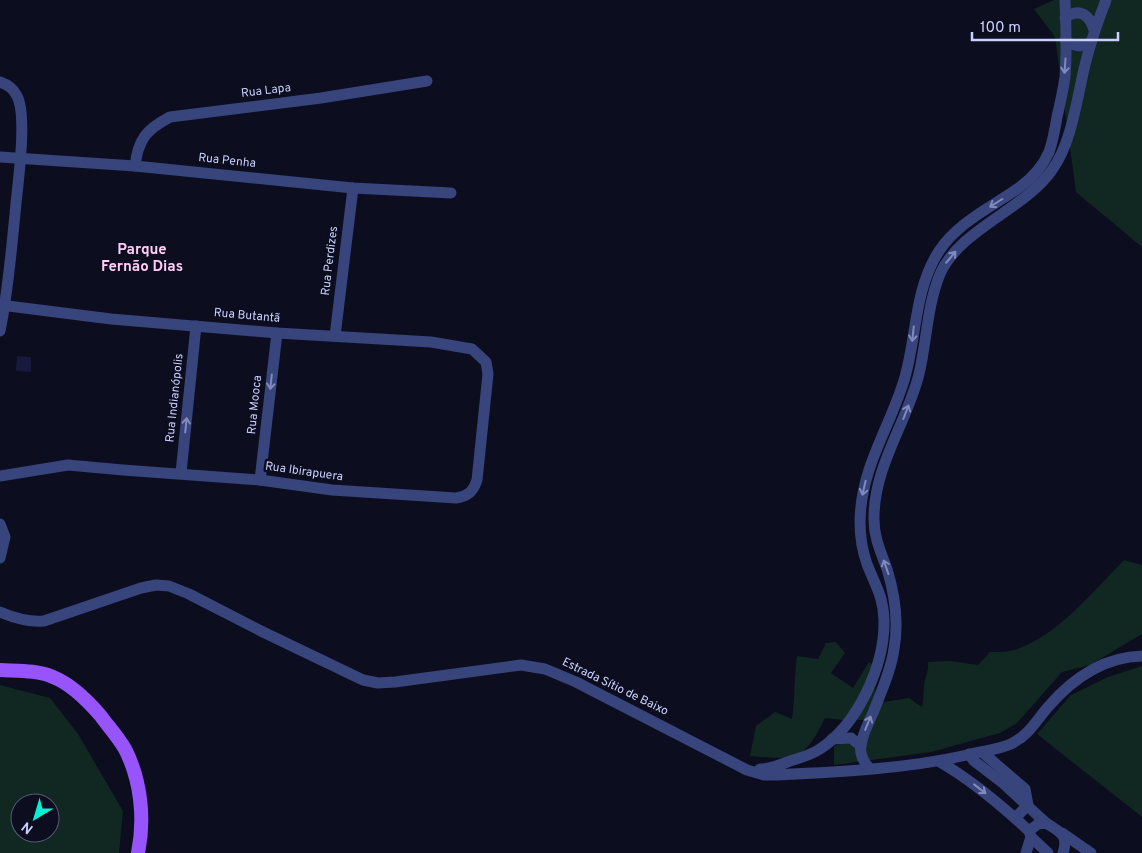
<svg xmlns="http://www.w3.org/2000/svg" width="1142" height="853" viewBox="0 0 1142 853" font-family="Overpass,sans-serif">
	<rect width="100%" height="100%" fill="#0c0d1e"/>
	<!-- green -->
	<g fill="#102821" fill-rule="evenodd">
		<polygon points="1054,0 1142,0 1142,247 1076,192 1055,37 1034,9"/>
		<path d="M1124,560L1142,565V634L1090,665L1062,672L1017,723L1000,733L931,752L834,765V746L870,736L869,720H843L825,718C804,761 796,760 750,756L756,726L775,712L792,719C795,698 794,677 797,656L818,659L826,643L836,642L845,653L831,673L853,688L869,662L878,668L880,675L875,688L877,703L909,698L922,707C924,700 923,693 924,686C925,677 929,671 928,662L950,661L978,665L990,652C998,652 1007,652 1014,650C1057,637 1093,591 1124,560Z"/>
		<polygon points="1142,666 1142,817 1037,734 1071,695 1108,677"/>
		<path d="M0,685L50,698L78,734L123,811L119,853H0ZM20,803H50V833H20Z"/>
	</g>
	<!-- building -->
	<polygon fill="#19193e" points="17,356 31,357 31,372 16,371"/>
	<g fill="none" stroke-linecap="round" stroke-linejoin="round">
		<!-- minor -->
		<g stroke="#38447c" stroke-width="11">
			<path d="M1065,18C1079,7 1090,15 1094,30"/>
			<path d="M1065,40C1074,47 1082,48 1091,42"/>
			<path d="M0,82C8,85 13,88 17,96C28,117 17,188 15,214C11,253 8,292 0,331"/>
			<polyline points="0,157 135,166 353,188 451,193"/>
			<path d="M135,166C138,139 147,129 170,117L321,98L427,81"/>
			<path d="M0,305L111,319L277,333L431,342L472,349L486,362L488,374L477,480C473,492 468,496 456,498L332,490L260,480L123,470L68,465L0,476"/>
			<polyline points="335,336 353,188"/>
			<polyline points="181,473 196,326"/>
			<polyline points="260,480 277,333"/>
			<polyline points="0,524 5,537 0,558"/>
			<path d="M0,612C14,618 28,622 44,621L141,588L156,585L169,586L189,594L263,632L363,680L378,683L395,682L521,665L545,669L576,682L747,770L764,775H775C839,772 905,769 967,755C982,751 997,750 1011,744C1029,735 1036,721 1048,707C1073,678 1104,657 1142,656"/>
			<polyline points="832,739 851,738 861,746"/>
			<polyline points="982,752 1025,789 1028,805 1015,818"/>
			<polyline points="969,754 974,761 1004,784 1046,823"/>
			<path d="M940,762C973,781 1001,805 1029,831L1031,837L1048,853"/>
			<path d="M869,768C864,762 859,754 861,745C863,734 868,723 873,713C881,692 891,671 894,649C899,621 895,595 887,569C881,552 874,538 874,520C873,467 907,423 919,374C927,340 927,306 940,274C959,230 1025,209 1052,170C1072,143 1077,97 1085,65C1090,43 1098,21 1106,0"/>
			<path d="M760,769C771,769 780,765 790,761C800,758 811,755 820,749C858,724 885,665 884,620C883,595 875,585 867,564C856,533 859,501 869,470C879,439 896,409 905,377C917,335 914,290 939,251C958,222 992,207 1020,187C1032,178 1043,166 1049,152C1053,141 1055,129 1057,117C1060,104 1063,91 1065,77C1067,52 1066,25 1065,0"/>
			<path d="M1029,831L1038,824L1046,823C1060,832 1069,835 1063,853"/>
			<polyline points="1062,833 1091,853"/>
			<polyline points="1026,853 1031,837"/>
		</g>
		<!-- major -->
		<path stroke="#9854fb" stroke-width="14" d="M0,670C17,671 37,670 53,677C71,684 87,700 100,715C108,726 118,737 125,749C141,780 145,819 138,853"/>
	</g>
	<!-- one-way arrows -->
	<defs><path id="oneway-shaft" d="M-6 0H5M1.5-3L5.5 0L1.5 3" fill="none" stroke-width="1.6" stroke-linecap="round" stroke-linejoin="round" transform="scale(1.25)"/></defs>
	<g stroke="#818abd">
		<use href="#oneway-shaft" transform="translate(1065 66) rotate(94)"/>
		<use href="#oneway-shaft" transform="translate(996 203) rotate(148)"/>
		<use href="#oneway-shaft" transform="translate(951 257) rotate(-50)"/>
		<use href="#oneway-shaft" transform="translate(913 334) rotate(96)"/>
		<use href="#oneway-shaft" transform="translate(271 382) rotate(96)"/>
		<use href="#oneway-shaft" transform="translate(906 412) rotate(-69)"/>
		<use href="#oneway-shaft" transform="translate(186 425) rotate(-84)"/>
		<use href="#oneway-shaft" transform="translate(864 488) rotate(103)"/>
		<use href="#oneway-shaft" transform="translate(886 567) rotate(-109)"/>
		<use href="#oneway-shaft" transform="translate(868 723) rotate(-68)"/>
		<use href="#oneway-shaft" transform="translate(980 789) rotate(38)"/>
	</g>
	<g text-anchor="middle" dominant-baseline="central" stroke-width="5" stroke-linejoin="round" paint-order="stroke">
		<!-- street labels -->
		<g font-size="12" fill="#cad0fe" stroke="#0c0d1e">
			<text transform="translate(266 91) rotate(-7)">Rua Lapa</text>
			<text transform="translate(227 161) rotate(6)">Rua Penha</text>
			<text transform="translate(330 261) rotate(-83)">Rua Perdizes</text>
			<text transform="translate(247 316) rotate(5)">Rua Butantã</text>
			<text transform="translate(175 398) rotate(-84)">Rua Indianópolis</text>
			<text transform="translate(255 405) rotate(-84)">Rua Mooca</text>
			<text transform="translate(304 472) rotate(8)">Rua Ibirapuera</text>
			<text transform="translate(615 687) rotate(26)">Estrada Sítio de Baixo</text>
		</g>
		<!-- quarter labels -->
		<g font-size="15" font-weight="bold" fill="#feccf7" stroke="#0c0d1e">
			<text x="142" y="250">Parque<tspan x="142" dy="17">Fernão Dias</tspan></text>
		</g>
	</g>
	<!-- north arrow -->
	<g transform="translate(35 818) rotate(218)"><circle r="24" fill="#0c0d1e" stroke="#585b78"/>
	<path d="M0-4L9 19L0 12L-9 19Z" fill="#05efd3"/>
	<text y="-8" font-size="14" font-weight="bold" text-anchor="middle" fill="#cad0fe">N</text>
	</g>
	<!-- scale -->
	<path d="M972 32v8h146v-8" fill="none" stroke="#cad0fe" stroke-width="2.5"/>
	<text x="980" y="32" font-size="15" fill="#cad0fe" stroke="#0c0d1e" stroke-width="4" paint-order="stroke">100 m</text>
</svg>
